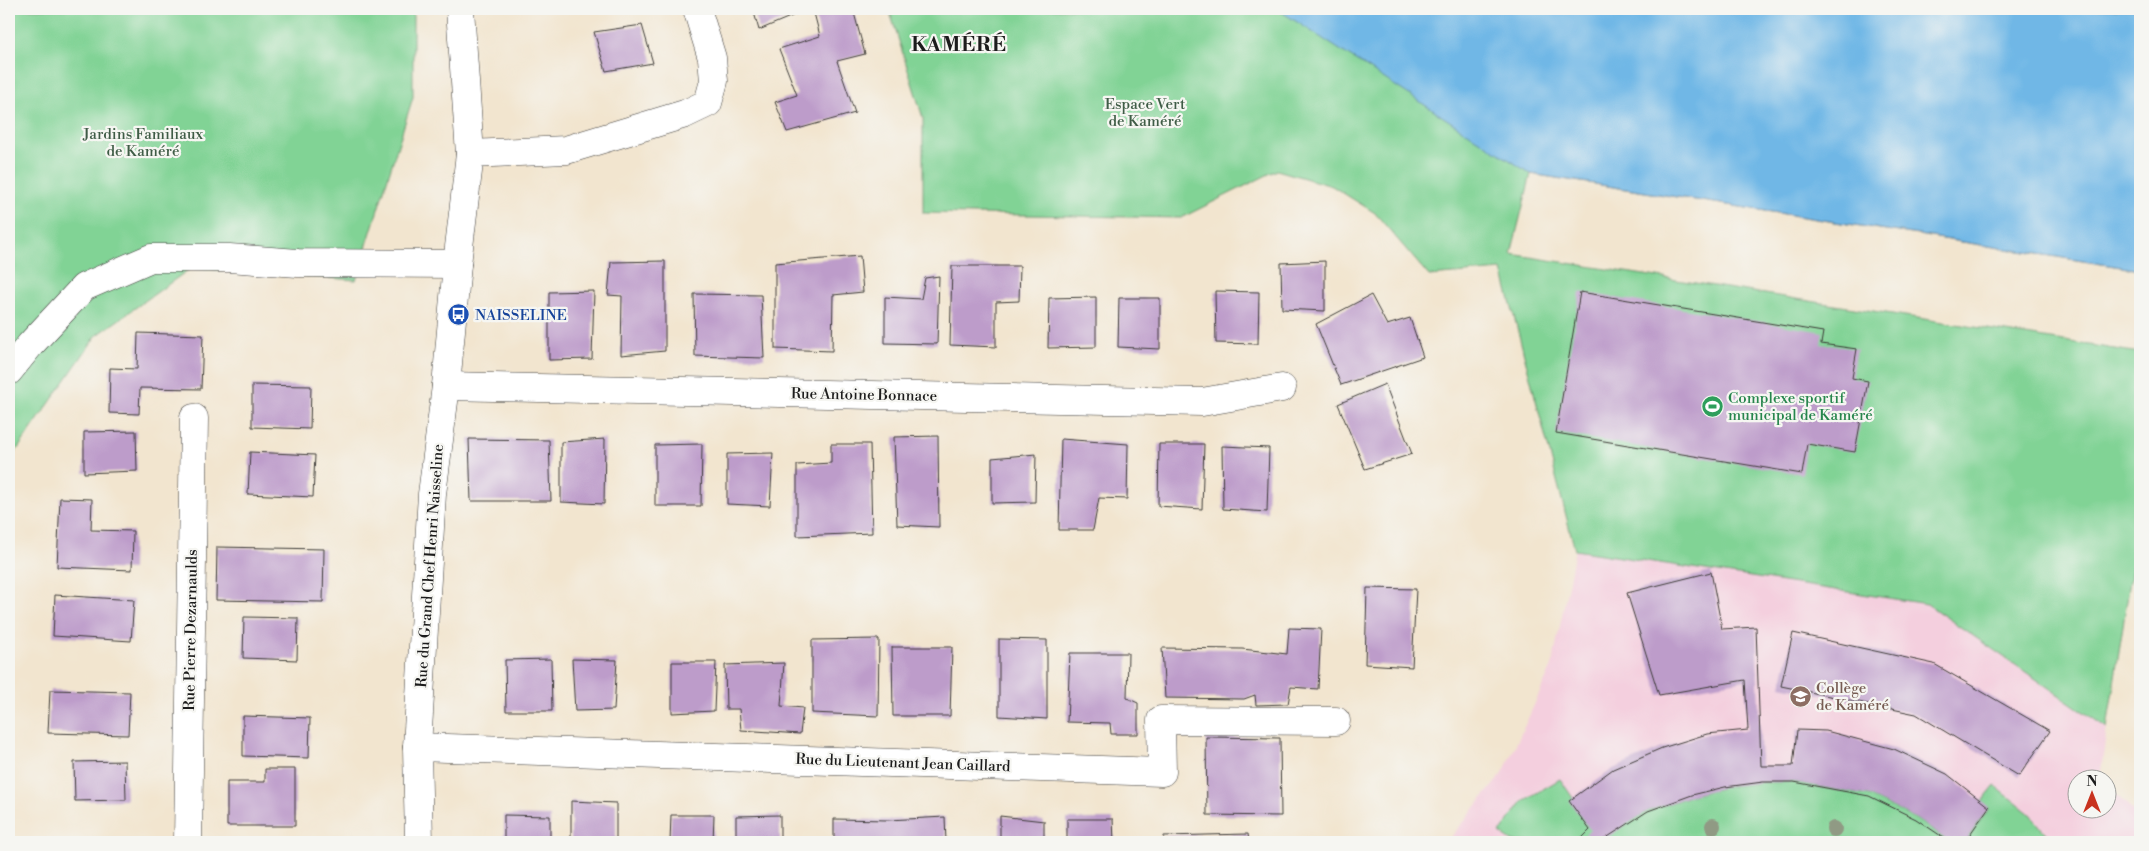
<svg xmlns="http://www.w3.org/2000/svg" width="2149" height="851" viewBox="0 0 2149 851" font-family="'Libre Bodoni',serif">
	<rect width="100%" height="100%" fill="#f6f6f2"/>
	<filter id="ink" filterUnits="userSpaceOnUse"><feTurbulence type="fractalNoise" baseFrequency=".02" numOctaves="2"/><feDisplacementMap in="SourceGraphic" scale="10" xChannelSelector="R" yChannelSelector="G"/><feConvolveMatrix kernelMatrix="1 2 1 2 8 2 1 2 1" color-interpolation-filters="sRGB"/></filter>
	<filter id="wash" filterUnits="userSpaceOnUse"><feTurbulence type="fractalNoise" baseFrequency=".0096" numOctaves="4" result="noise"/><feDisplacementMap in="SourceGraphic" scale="20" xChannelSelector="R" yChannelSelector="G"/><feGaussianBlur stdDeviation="1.12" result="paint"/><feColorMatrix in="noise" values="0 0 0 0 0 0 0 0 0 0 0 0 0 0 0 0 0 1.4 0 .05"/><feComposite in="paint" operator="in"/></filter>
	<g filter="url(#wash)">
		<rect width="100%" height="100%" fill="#f2e5cf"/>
		<!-- built -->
		<polygon fill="#f4cfde" points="1575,550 1927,604 2107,728 2100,778 2076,778 2076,808 2106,808 2107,787 2140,816 2140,842 1447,842 1503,773 1552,666"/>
		<!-- green -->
		<g fill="#81d395" stroke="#4e7858">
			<polygon points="9,9 413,9 413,97 356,280 191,268 96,336 10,460 9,471"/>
			<polygon points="889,9 2140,9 2140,270 1531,174 1511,254 2140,353 2140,517 2107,728 1927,604 1575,550 1502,270 1429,276 1375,213 1332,186 1277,170 1181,218 923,213 923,118"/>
			<polygon points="1560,779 1573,798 1605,837 1648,811 1692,795 1725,787 1763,782 1794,782 1869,796 1916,819 1950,842 1513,842 1500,833 1523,801"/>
			<polygon points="1995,786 2030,814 2053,842 1965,842 1989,808 1982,802"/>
		</g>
		<!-- water -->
		<polygon fill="#6fb7e6" stroke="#466a81" points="1277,9 2140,9 2140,270 1531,174"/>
		<g id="blocks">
			<!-- building -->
			<g fill="#bd9cca">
				<polygon points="753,9 809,9 759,30"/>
				<polygon points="813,9 853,9 865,54 837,61 855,113 787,132 775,102 797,95 779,49 820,36"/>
				<polygon points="642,25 653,63 606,71 594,32"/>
				<polygon points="860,256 863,292 833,295 832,351 775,349 775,263"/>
				<polygon points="665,261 665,351 621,355 622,296 608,295 611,262"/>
				<polygon points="1325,261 1325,311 1282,309 1281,263"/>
				<polygon points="952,266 1020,266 1019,301 996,302 996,347 950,345"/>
				<polygon points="939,276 937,344 885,343 885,297 921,299 925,278"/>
				<polygon points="594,291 592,359 549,360 549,292"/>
				<polygon points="1215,291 1259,292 1258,344 1216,343"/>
				<polygon points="1580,292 1823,332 1821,344 1857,349 1852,378 1868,381 1855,452 1807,444 1802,474 1556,433"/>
				<polygon points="694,294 761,295 764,358 695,356"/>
				<polygon points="1371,295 1387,325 1410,318 1423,357 1341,385 1316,324"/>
				<polygon points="1096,297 1096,347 1048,348 1049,298"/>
				<polygon points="1119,298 1160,298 1160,349 1118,347"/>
				<polygon points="138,333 203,335 201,389 140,388 139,414 109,413 110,368 137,369"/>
				<polygon points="1385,384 1412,454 1365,469 1338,404"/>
				<polygon points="252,385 311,386 310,429 252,427"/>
				<polygon points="136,431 137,471 84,473 84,432"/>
				<polygon points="938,436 939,527 897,525 894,437"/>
				<polygon points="469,439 549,440 551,501 471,501"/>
				<polygon points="605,439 604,504 561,502 561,442"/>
				<polygon points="1061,439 1128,444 1127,499 1099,498 1093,530 1059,530"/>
				<polygon points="702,444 701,506 655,506 655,445"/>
				<polygon points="831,444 870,444 872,533 797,536 797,465 831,463"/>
				<polygon points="1159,444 1204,444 1202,509 1158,506"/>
				<polygon points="1222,446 1269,448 1267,512 1223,509"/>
				<polygon points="250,452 315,455 313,497 248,494"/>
				<polygon points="773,453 770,506 727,504 727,454"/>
				<polygon points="1036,454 1035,502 992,503 992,458"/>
				<polygon points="60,498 92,499 91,530 133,531 132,570 57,567"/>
				<polygon points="217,547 324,549 323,602 216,600"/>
				<polygon points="1711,572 1722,629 1756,627 1761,766 1793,766 1797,730 1826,731 1894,749 1947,774 1989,807 1968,837 1974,842 1950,842 1916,819 1869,796 1794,782 1763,782 1725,787 1692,795 1648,811 1600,842 1578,842 1590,830 1569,801 1613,769 1662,748 1707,734 1748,730 1745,680 1659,695 1627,593"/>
				<polygon points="1367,588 1416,589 1412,667 1365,664"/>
				<polygon points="55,595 134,600 131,641 53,636"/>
				<polygon points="244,617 298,618 297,660 243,658"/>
				<polygon points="1289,628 1321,629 1318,689 1291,687 1288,704 1256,705 1255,695 1244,699 1165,698 1162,648 1242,649 1287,654"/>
				<polygon points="1793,633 1934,664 2050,731 2019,776 1916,714 1781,686"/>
				<polygon points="879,639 878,716 812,713 812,640"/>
				<polygon points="999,639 1047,640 1047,719 999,716"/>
				<polygon points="892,647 952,647 950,716 893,716"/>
				<polygon points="1070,653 1128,653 1127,698 1138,703 1138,734 1111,734 1110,723 1067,722"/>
				<polygon points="551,659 552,711 506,711 505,660"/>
				<polygon points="572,659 617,660 614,710 575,711"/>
				<polygon points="672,662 716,662 714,711 672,713"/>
				<polygon points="784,663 781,706 803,708 800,734 741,730 739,709 726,709 725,665"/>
				<polygon points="50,690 130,692 128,735 48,733"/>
				<polygon points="243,716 310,718 309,758 243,756"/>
				<polygon points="1206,737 1280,738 1281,816 1207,815"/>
				<polygon points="125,761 126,800 75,801 74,762"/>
				<polygon points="265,769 295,769 295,826 227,826 227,782 265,782"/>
				<polygon points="571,801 616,803 616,842 571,842"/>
				<polygon points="504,815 550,816 550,842 504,842"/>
				<polygon points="671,815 714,815 713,842 670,842"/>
				<polygon points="780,815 780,842 736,842 736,816"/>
				<polygon points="1000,816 1044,821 1044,842 1000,842"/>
				<polygon points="945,817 946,842 834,842 834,819 888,820"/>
				<polygon points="1067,819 1113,819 1114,842 1067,842"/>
				<polygon points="1248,834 1249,842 1164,842 1164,836"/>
			</g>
		</g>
	</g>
	<g filter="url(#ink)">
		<use href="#blocks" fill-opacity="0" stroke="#3c3a37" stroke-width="1"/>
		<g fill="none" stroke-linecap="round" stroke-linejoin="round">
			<defs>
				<g id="minor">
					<polyline points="470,154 566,150 685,114 708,103 714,81 712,58 697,9"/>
					<polyline points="9,371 30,345 84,287 151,258 229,258 298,263 457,264"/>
					<polyline points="446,386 1202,402 1282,388"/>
					<polyline points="417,747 1162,772 1161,720 1336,721"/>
					<polyline points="188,842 194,418"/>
					<polyline points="419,842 417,747 432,494 446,386 457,264 470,154 460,9"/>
				</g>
			</defs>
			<!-- minor casing -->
			<use href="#minor" stroke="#3c3a37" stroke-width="29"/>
			<!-- minor -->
			<use href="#minor" stroke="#fff" stroke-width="28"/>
		</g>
		<!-- trees -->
		<g fill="#909a84">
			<circle cx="1713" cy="826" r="8"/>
			<circle cx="1834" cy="829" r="8"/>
		</g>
	</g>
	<!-- icons -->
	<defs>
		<symbol id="bus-disc" viewBox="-11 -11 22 22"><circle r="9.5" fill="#1a4fb4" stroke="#f6f6f2"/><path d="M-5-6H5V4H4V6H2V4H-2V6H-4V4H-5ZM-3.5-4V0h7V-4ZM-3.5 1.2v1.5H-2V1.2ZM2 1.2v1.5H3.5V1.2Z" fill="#fff"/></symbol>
		<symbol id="stadium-disc" viewBox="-11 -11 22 22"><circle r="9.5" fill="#2e9e5b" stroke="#f6f6f2"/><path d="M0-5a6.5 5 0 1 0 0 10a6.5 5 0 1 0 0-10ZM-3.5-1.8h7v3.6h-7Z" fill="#fff"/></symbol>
		<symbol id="school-disc" viewBox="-11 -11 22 22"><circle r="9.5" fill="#8d6e63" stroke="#f6f6f2"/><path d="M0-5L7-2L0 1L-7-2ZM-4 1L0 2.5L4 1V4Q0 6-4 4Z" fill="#fff"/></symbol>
	</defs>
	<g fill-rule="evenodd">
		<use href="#bus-disc" x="446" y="302" width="25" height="25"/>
		<use href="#stadium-disc" x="1700" y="394" width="25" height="25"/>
		<use href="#school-disc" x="1788" y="684" width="25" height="25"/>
	</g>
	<g text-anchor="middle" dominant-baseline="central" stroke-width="4.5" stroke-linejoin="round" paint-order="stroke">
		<!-- park labels -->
		<g font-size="15" fill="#3f5c46" stroke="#f6f6f2">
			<text x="1145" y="104">Espace Vert<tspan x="1145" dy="17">de Kaméré</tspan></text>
			<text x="143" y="134">Jardins Familiaux<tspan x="143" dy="17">de Kaméré</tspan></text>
		</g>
		<!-- transit labels -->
		<g font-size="15" fill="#164399" stroke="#f6f6f2" text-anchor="start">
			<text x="475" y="315">NAISSELINE</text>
		</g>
		<!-- street labels -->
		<g font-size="15" fill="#1c1c1c" stroke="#f6f6f2">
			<text transform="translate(864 395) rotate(1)">Rue Antoine Bonnace</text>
			<text transform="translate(430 566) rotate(-86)">Rue du Grand Chef Henri Naisseline</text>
			<text transform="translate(191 630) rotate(-89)">Rue Pierre Dezarnaulds</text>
			<text transform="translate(903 763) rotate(2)">Rue du Lieutenant Jean Caillard</text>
		</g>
		<!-- leisure labels -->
		<g font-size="15" fill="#27864d" stroke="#f6f6f2" text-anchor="start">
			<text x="1728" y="398">Complexe sportif<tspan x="1728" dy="17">municipal de Kaméré</tspan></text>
		</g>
		<!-- education labels -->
		<g font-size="15" fill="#785e54" stroke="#f6f6f2" text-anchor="start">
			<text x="1816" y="688">Collège<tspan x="1816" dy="17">de Kaméré</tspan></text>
		</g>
		<!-- district labels -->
		<g font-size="20" font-weight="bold" letter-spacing="1" fill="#1c1c1c" stroke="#f6f6f2">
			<text x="959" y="45">KAMÉRÉ</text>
		</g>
	</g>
	<!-- margin -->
	<rect width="2149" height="851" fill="none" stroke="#f6f6f2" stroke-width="30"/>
	<!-- north arrow -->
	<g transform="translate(2092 794)"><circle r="24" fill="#f6f6f2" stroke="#9f9f9c"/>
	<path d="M0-4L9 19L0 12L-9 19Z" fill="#c8321e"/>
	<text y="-8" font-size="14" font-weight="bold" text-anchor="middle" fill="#1c1c1c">N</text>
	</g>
</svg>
